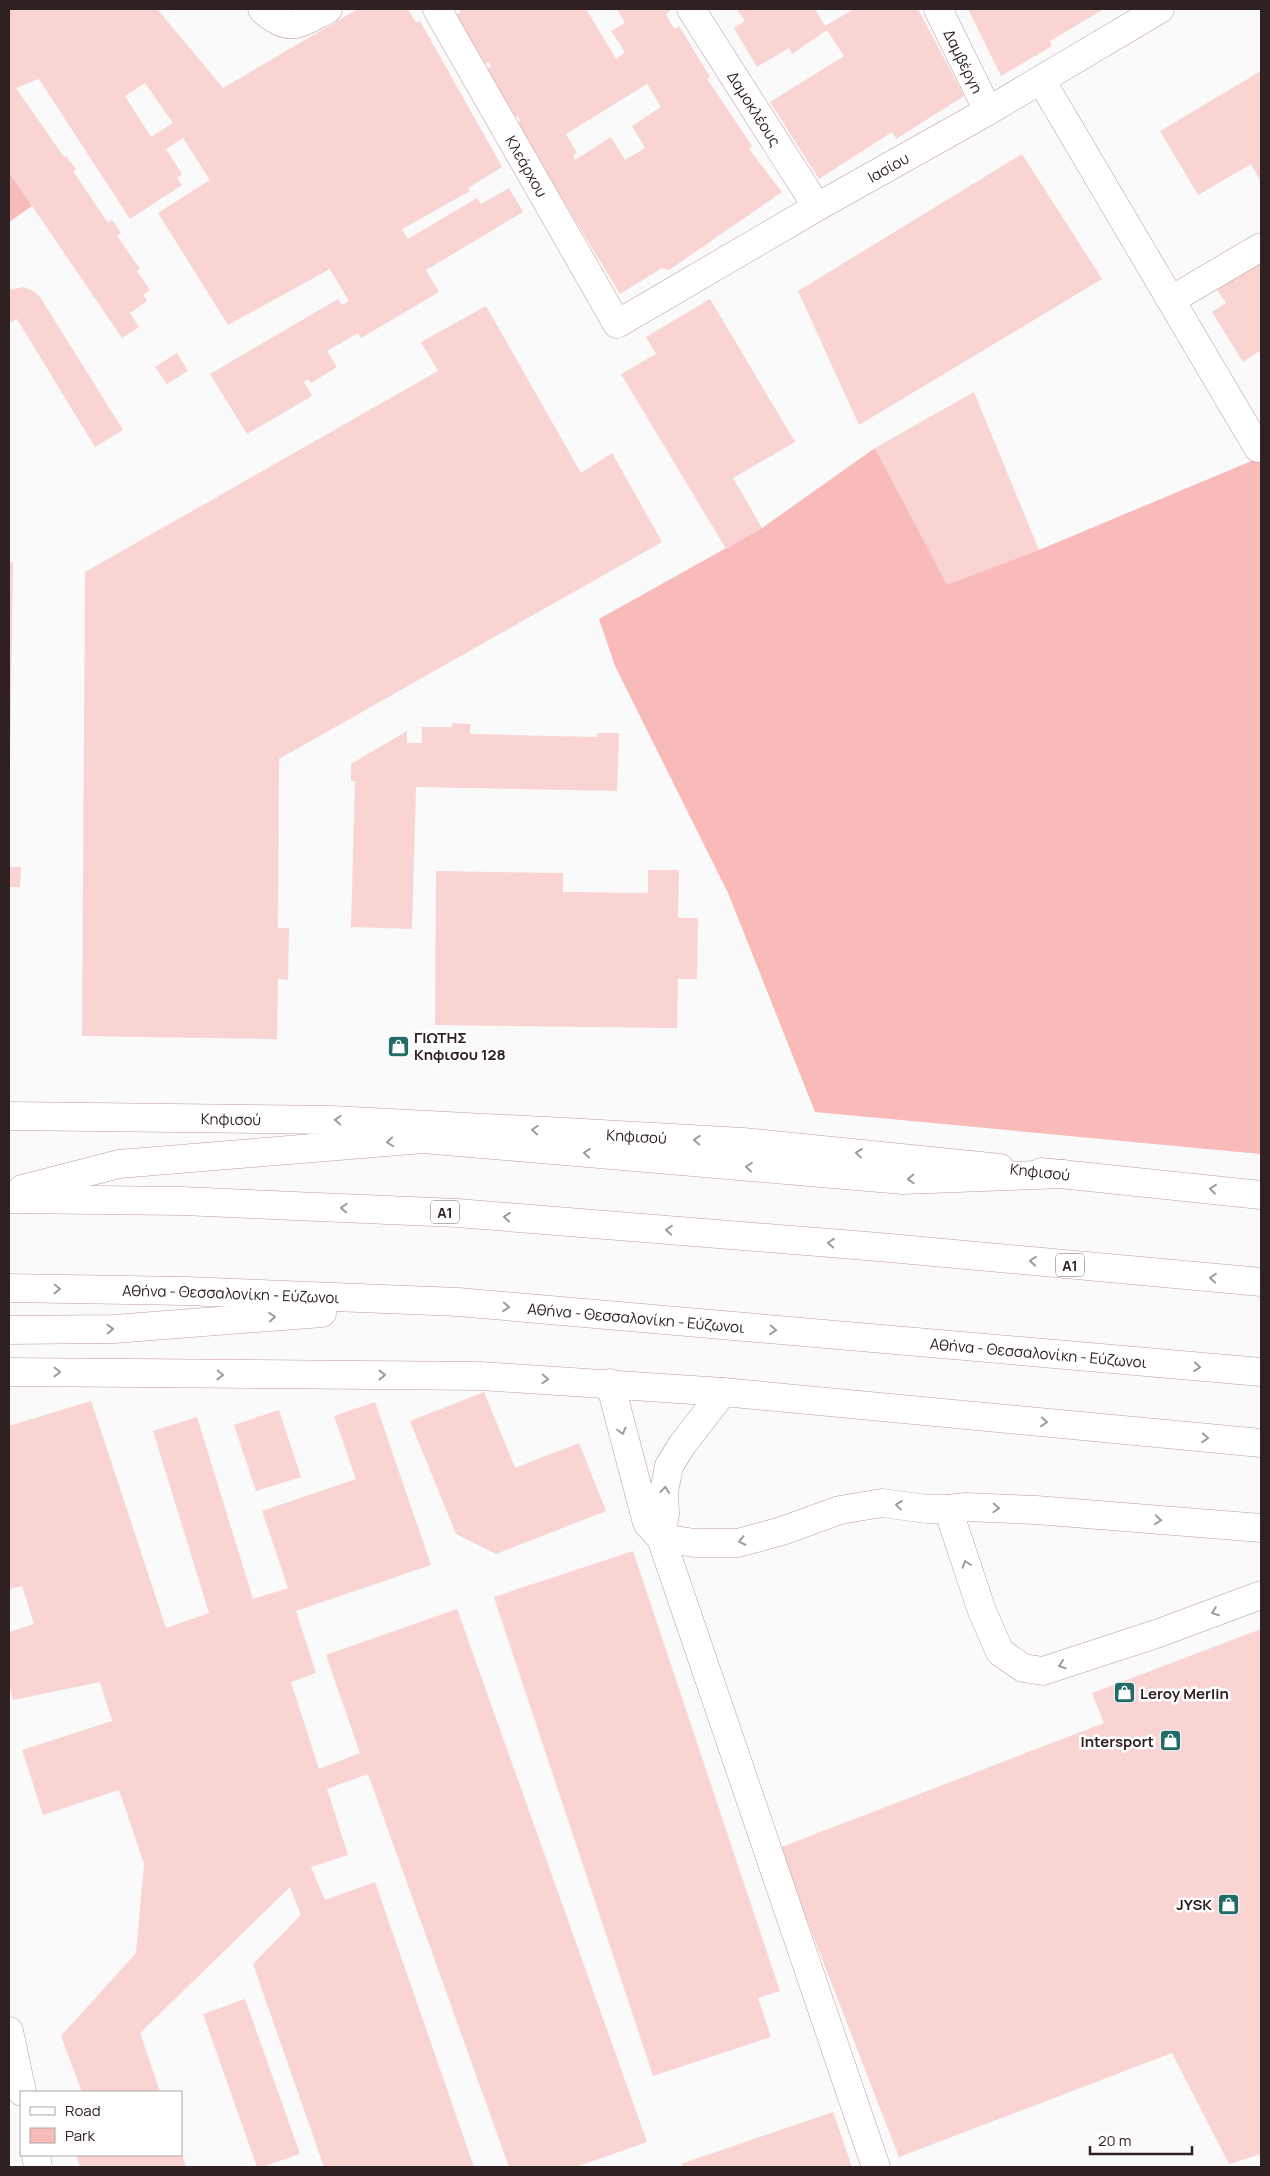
<svg xmlns="http://www.w3.org/2000/svg" width="1270" height="2176" viewBox="0 0 1270 2176" font-family="Manrope,sans-serif">
	<rect width="100%" height="100%" fill="#fafafa"/>
	<!-- green -->
	<g fill="#f9baba">
		<polygon points="9,172 32,206 9,222"/>
		<polygon points="875,448 947,584 1039,550 1261,457 1261,1154 815,1112 728,893 615,666 599,619 762,528"/>
	</g>
	<!-- building -->
	<g fill="#fad3d3" fill-rule="evenodd">
		<path d="M14,9H157L223,88L358,9H408L416,23L420,21L502,167L468,188L470,191L402,229L408,239L477,198L481,204L509,188L523,212L426,270L439,292L361,338L358,333L327,351L337,367L311,383L308,379L304,382L312,396L247,434L210,374L338,299L342,305L349,301L330,269L228,325L158,213L210,180L183,138L166,149L182,174L177,178L182,185L130,219L39,79L16,88L64,157L66,156L76,169L73,171L108,223L112,220L121,233L117,236L140,269L137,271L150,290L143,295L147,301L130,313L139,327L122,338L9,172V11ZM145,83L173,123L151,137L125,96Z"/>
		<path d="M458,9H586L616,59L625,52L611,31L625,23L617,9H668L670,11L666,14L671,24L675,29L679,26L710,77L707,79L752,146L749,149L782,192L669,270L662,268L620,294L516,123L520,121L518,116L514,118L486,70L491,66L489,62L484,64L456,15L461,12ZM647,84L661,107L632,126L645,148L625,160L611,137L575,160L573,156L577,153L566,134Z"/>
		<polygon points="737,9 815,9 825,26 854,9 918,9 964,96 896,139 892,132 819,179 770,102 844,56 827,30 792,54 789,48 757,67 734,28 745,21"/>
		<polygon points="968,9 1104,9 1050,41 1052,46 1001,76"/>
		<polygon points="1261,71 1261,182 1251,164 1198,195 1160,131"/>
		<polygon points="1022,154 1102,279 859,425 798,291"/>
		<polygon points="1261,260 1261,350 1243,362 1212,312 1226,303 1216,288"/>
		<polygon points="24,287 33,291 40,297 123,430 95,447 17,319 9,323 9,290"/>
		<polygon points="710,299 795,442 733,478 762,528 726,549 621,374 656,354 646,337"/>
		<polygon points="486,306 581,473 612,453 662,542 279,759 278,928 289,928 288,980 278,979 277,1039 82,1036 85,572 438,371 421,342"/>
		<polygon points="177,353 188,371 167,384 155,367"/>
		<polygon points="974,392 1039,550 947,585 875,448"/>
		<polygon points="9,562 13,562 10,769 9,769"/>
		<polygon points="452,723 470,724 470,734 598,737 597,733 619,733 617,791 416,787 412,929 351,927 355,781 351,781 351,764 407,731 407,743 422,743 422,727 452,727"/>
		<polygon points="9,867 21,867 20,887 9,887"/>
		<polygon points="648,870 679,870 678,918 698,918 697,979 678,979 677,1028 435,1025 436,871 563,873 563,892 648,893"/>
		<polygon points="484,1392 515,1468 579,1443 606,1511 496,1554 456,1534 410,1421"/>
		<polygon points="91,1401 166,1628 209,1613 153,1431 197,1417 253,1599 288,1588 262,1511 356,1479 334,1416 375,1402 431,1565 296,1611 316,1673 291,1682 319,1769 360,1753 326,1655 457,1609 647,2142 576,2167 509,2167 368,1774 327,1789 348,1855 311,1867 325,1900 375,1882 474,2167 324,2167 253,1964 301,1915 290,1887 140,2033 160,2092 82,2092 61,2036 136,1953 144,1864 119,1790 43,1815 22,1750 112,1721 100,1682 13,1700 9,1685 9,1632 34,1624 22,1586 9,1589 9,1426"/>
		<polygon points="279,1410 301,1477 256,1491 234,1425"/>
		<polygon points="633,1551 780,1991 758,1998 771,2037 653,2076 494,1597"/>
		<polygon points="1261,1629 1261,2154 1229,2164 1172,2053 899,2157 779,1848 1104,1723 1092,1693"/>
		<polygon points="245,1999 300,2154 262,2167 257,2167 203,2014"/>
		<polygon points="833,2112 852,2167 683,2167 681,2164"/>
		<polygon points="76,2155 182,2155 186,2167 80,2167"/>
	</g>
	<g fill="none" stroke-linecap="round" stroke-linejoin="round">
		<defs>
			<g id="minor">
				<path d="M262,9C266,14 270,16 275,19C295,32 309,18 328,9"/>
				<path id="s1" d="M437,9L617,324L817,207L988,111L1160,9"/>
				<path id="s2" d="M691,9L817,207"/>
				<path id="s3" d="M938,9L988,111"/>
				<polyline points="1041,80 1258,448 1261,446"/>
				<polyline points="1171,300 1261,247"/>
				<polyline points="610,1383 647,1523 661,1538 876,2167"/>
				<polyline points="948,1509 982,1611 1000,1652 1023,1668 1043,1671 1159,1633 1261,1595"/>
				<polyline points="661,1538 695,1543 738,1543 782,1531 840,1510 882,1503 927,1509 948,1509 966,1507 1036,1510 1261,1528"/>
				<polyline points="661,1538 665,1514 664,1492 669,1466 682,1445 723,1392"/>
				<polyline points="9,2031 22,2092"/>
				<polyline points="36,2155 38,2167"/>
			</g>
			<g id="major">
				<path id="s4" d="M9,1116L332,1120L565,1132L743,1142L1000,1168"/>
				<polyline points="1041,1172 1261,1195"/>
				<polyline points="9,1372 481,1376 723,1392 1261,1443"/>
			</g>
			<g id="highway">
				<polyline points="22,1189 119,1164 423,1139 903,1180 1064,1174"/>
				<polyline points="9,1199 182,1201 457,1213 879,1247 1261,1282"/>
				<path id="s5" d="M9,1288L185,1291L458,1302L1261,1372"/>
				<polyline points="9,1330 114,1329 322,1313"/>
			</g>
		</defs>
		<!-- minor casing -->
		<use href="#minor" stroke="#c09b9b" stroke-width="29"/>
		<!-- major casing -->
		<use href="#major" stroke="#c09b9b" stroke-width="29"/>
		<!-- highway casing -->
		<use href="#highway" stroke="#c09b9b" stroke-width="29"/>
		<!-- minor -->
		<use href="#minor" stroke="#fff" stroke-width="28"/>
		<!-- major -->
		<use href="#major" stroke="#fff" stroke-width="28"/>
		<!-- highway -->
		<use href="#highway" stroke="#fff" stroke-width="28"/>
	</g>
	<!-- one-way arrows -->
	<defs><path id="oneway-chevron" d="M-2-3.5L2.5 0L-2 3.5" fill="none" stroke-width="1.6" stroke-linecap="round" stroke-linejoin="round" transform="scale(1.25)"/></defs>
	<g stroke="#a19b9b">
		<use href="#oneway-chevron" transform="translate(338 1120) rotate(-177)"/>
		<use href="#oneway-chevron" transform="translate(535 1130) rotate(-177)"/>
		<use href="#oneway-chevron" transform="translate(697 1140) rotate(-176)"/>
		<use href="#oneway-chevron" transform="translate(390 1142) rotate(175)"/>
		<use href="#oneway-chevron" transform="translate(587 1153) rotate(-175)"/>
		<use href="#oneway-chevron" transform="translate(859 1153) rotate(-174)"/>
		<use href="#oneway-chevron" transform="translate(749 1167) rotate(-175)"/>
		<use href="#oneway-chevron" transform="translate(911 1179) rotate(178)"/>
		<use href="#oneway-chevron" transform="translate(1213 1189) rotate(-174)"/>
		<use href="#oneway-chevron" transform="translate(344 1208) rotate(-178)"/>
		<use href="#oneway-chevron" transform="translate(507 1217) rotate(-175)"/>
		<use href="#oneway-chevron" transform="translate(669 1230) rotate(-175)"/>
		<use href="#oneway-chevron" transform="translate(831 1243) rotate(-175)"/>
		<use href="#oneway-chevron" transform="translate(1033 1261) rotate(-175)"/>
		<use href="#oneway-chevron" transform="translate(1213 1278) rotate(-175)"/>
		<use href="#oneway-chevron" transform="translate(57 1289) rotate(1)"/>
		<use href="#oneway-chevron" transform="translate(506 1307) rotate(5)"/>
		<use href="#oneway-chevron" transform="translate(272 1317) rotate(-4)"/>
		<use href="#oneway-chevron" transform="translate(110 1329) rotate(-2)"/>
		<use href="#oneway-chevron" transform="translate(773 1330) rotate(5)"/>
		<use href="#oneway-chevron" transform="translate(1197 1367) rotate(5)"/>
		<use href="#oneway-chevron" transform="translate(57 1372) rotate(1)"/>
		<use href="#oneway-chevron" transform="translate(220 1375) rotate(1)"/>
		<use href="#oneway-chevron" transform="translate(382 1375)"/>
		<use href="#oneway-chevron" transform="translate(545 1379) rotate(3)"/>
		<use href="#oneway-chevron" transform="translate(1044 1422) rotate(5)"/>
		<use href="#oneway-chevron" transform="translate(622 1431) rotate(75)"/>
		<use href="#oneway-chevron" transform="translate(1205 1438) rotate(5)"/>
		<use href="#oneway-chevron" transform="translate(665 1490) rotate(-84)"/>
		<use href="#oneway-chevron" transform="translate(899 1505) rotate(-173)"/>
		<use href="#oneway-chevron" transform="translate(996 1508) rotate(3)"/>
		<use href="#oneway-chevron" transform="translate(1158 1520) rotate(5)"/>
		<use href="#oneway-chevron" transform="translate(742 1541) rotate(168)"/>
		<use href="#oneway-chevron" transform="translate(966 1564) rotate(-108)"/>
		<use href="#oneway-chevron" transform="translate(1215 1612) rotate(159)"/>
		<use href="#oneway-chevron" transform="translate(1062 1665) rotate(162)"/>
	</g>
	<!-- icons -->
	<defs>
		<symbol id="shop-square" viewBox="-11 -11 22 22"><rect x="-9" y="-9" width="18" height="18" rx="4" fill="#226c67" stroke="#fff"/><path d="M-5-2.5h2.3a2.7 3.5 0 0 1 5.4 0H5L5.5 6h-11ZM-1.5-2.5h3a1.5 2.3 0 0 0-3 0Z" fill="#fff"/></symbol>
	</defs>
	<g fill-rule="evenodd">
		<use href="#shop-square" x="386" y="1034" width="25" height="25"/>
		<use href="#shop-square" x="1112" y="1680" width="25" height="25"/>
		<use href="#shop-square" x="1158" y="1728" width="25" height="25"/>
		<use href="#shop-square" x="1216" y="1892" width="25" height="25"/>
	</g>
	<g text-anchor="middle" dominant-baseline="central" stroke-width="5" stroke-linejoin="round" paint-order="stroke">
		<!-- shield labels -->
		<g fill="#fff" stroke="#6d6464" stroke-width="1">
			<rect x="431" y="1200.5" width="28" height="23" rx="4"/>
			<rect x="1056" y="1253.5" width="28" height="23" rx="4"/>
		</g>
		<g font-size="14" font-weight="bold" fill="#2f2121">
			<text x="445" y="1212">Α1</text>
			<text x="1070" y="1265">Α1</text>
		</g>
		<!-- street labels -->
		<g font-size="15" fill="#2f2121" stroke="#fff">
			<text stroke="none"><textPath href="#s3" startOffset="58">Δαμβέργη</textPath></text>
			<text stroke="none"><textPath href="#s2" startOffset="118">Δαμοκλέους</textPath></text>
			<text stroke="none"><textPath href="#s1" startOffset="181">Κλεάρχου</textPath></text>
			<text stroke="none"><textPath href="#s1" startOffset="676">Ιασίου</textPath></text>
			<text stroke="none"><textPath href="#s4" startOffset="222">Κηφισού</textPath></text>
			<text stroke="none"><textPath href="#s4" startOffset="628">Κηφισού</textPath></text>
			<text transform="translate(1040 1172) rotate(6)">Κηφισού</text>
			<text stroke="none"><textPath href="#s5" startOffset="222">Αθήνα - Θεσσαλονίκη - Εύζωνοι</textPath></text>
			<text stroke="none"><textPath href="#s5" startOffset="628">Αθήνα - Θεσσαλονίκη - Εύζωνοι</textPath></text>
			<text stroke="none"><textPath href="#s5" startOffset="1032">Αθήνα - Θεσσαλονίκη - Εύζωνοι</textPath></text>
		</g>
		<!-- poi labels -->
		<g font-size="15" font-weight="bold" fill="#2f2121" stroke="#fff" text-anchor="start">
			<text x="414" y="1037">ΓΙΩΤΗΣ<tspan x="414" dy="17">Κηφισου 128</tspan></text>
			<text x="1140" y="1693">Leroy Merlin</text>
			<text x="1154" y="1741" text-anchor="end">Intersport</text>
			<text x="1212" y="1904" text-anchor="end">JYSK</text>
		</g>
	</g>
	<!-- border -->
	<rect width="1270" height="2176" fill="none" stroke="#2f2121" stroke-width="20"/>
	<!-- legend -->
	<rect x="20" y="2091" width="162" height="65" fill="#ffffff" stroke="#aca6a6"/>
	<rect x="30" y="2107" width="25" height="8" fill="#ffffff" stroke="#aca6a6"/>
	<text x="65" y="2116" font-size="15" fill="#2f2121">Road</text>
	<rect x="30" y="2128" width="25" height="15" fill="#f9baba" stroke="#aca6a6"/>
	<text x="65" y="2141" font-size="15" fill="#2f2121">Park</text>
	<!-- scale -->
	<path d="M1090 2146v8h102v-8" fill="none" stroke="#2f2121" stroke-width="2.5"/>
	<text x="1098" y="2146" font-size="15" fill="#2f2121" stroke="#ffffff" stroke-width="4" paint-order="stroke">20 m</text>
</svg>
